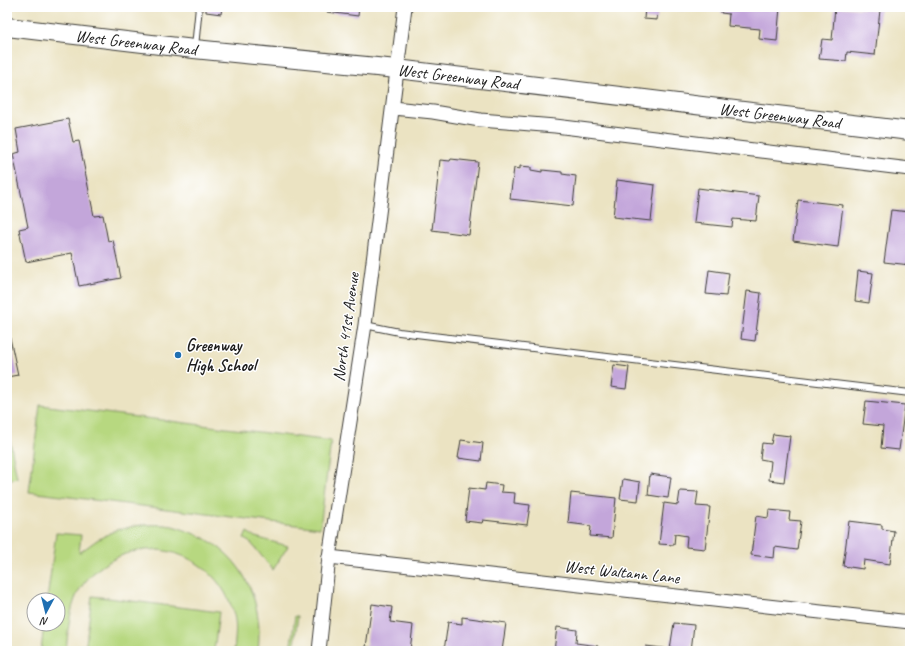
<svg xmlns="http://www.w3.org/2000/svg" width="917" height="658" viewBox="0 0 917 658" font-family="Caveat,sans-serif">
	<rect width="100%" height="100%" fill="#fff"/>
	<filter id="ink" filterUnits="userSpaceOnUse"><feTurbulence type="fractalNoise" baseFrequency=".025" numOctaves="2"/><feDisplacementMap in="SourceGraphic" scale="8" xChannelSelector="R" yChannelSelector="G"/><feConvolveMatrix kernelMatrix="1 2 1 2 8 2 1 2 1" color-interpolation-filters="sRGB"/></filter>
	<filter id="wash" filterUnits="userSpaceOnUse"><feTurbulence type="fractalNoise" baseFrequency=".012" numOctaves="4" result="noise"/><feDisplacementMap in="SourceGraphic" scale="16" xChannelSelector="R" yChannelSelector="G"/><feGaussianBlur stdDeviation="0.9" result="paint"/><feColorMatrix in="noise" values="0 0 0 0 0 0 0 0 0 0 0 0 0 0 0 0 0 1.4 0 .05"/><feComposite in="paint" operator="in"/></filter>
	<g filter="url(#wash)">
		<rect width="100%" height="100%" fill="#ebe3c2"/>
		<!-- green -->
		<g fill="#b7d880" stroke="#6a7a4e">
			<polygon points="40,405 331,441 320,528 29,492"/>
			<polygon points="7,424 17,478 7,480"/>
			<path d="M141,525C151,525 162,524 172,526C181,528 189,532 198,535C244,556 264,602 258,651H234C235,639 237,627 234,615C221,562 161,534 114,559C99,566 85,579 77,594C69,612 68,632 66,651H41L44,624H58V600H47L56,533L81,535L79,553L97,540L116,530Z"/>
			<polygon points="247,532 255,537 288,546 273,570 251,543 244,539"/>
			<polygon points="92,596 219,612 214,651 85,651"/>
			<polygon points="295,616 298,616 293,651 290,651"/>
		</g>
		<g id="blocks">
			<!-- building -->
			<g fill="#c3a6da">
				<polygon points="206,7 222,7 221,14 206,12"/>
				<polygon points="328,7 359,7 358,16 327,12"/>
				<polygon points="645,7 686,7 685,11 658,8 657,20 644,19"/>
				<polygon points="722,7 780,7 777,41 759,39 760,29 728,26 729,14 721,13"/>
				<polygon points="835,7 880,10 875,55 847,52 846,61 819,59 822,39 832,40"/>
				<polygon points="68,119 73,142 79,141 94,216 103,215 108,241 113,240 121,278 79,286 72,253 26,262 19,229 28,227 13,154 20,152 16,129"/>
				<polygon points="451,159 478,162 469,235 432,230 440,160 450,161"/>
				<polygon points="520,166 531,167 531,170 542,172 542,170 562,172 562,174 576,176 573,206 510,199 514,168 520,169"/>
				<polygon points="617,180 655,185 651,221 613,217"/>
				<polygon points="698,188 759,196 756,221 733,219 732,227 694,223"/>
				<polygon points="798,200 843,205 838,247 793,241"/>
				<polygon points="891,210 910,212 910,265 884,262"/>
				<polygon points="709,270 729,273 726,296 706,294"/>
				<polygon points="858,271 873,273 869,303 855,301"/>
				<polygon points="747,291 761,293 755,341 741,339"/>
				<polygon points="7,324 18,375 7,377"/>
				<polygon points="614,365 629,367 626,389 611,387"/>
				<polygon points="866,401 905,405 899,450 881,448 883,426 863,424"/>
				<polygon points="773,434 790,436 784,482 769,480 771,461 760,459 762,443 771,444"/>
				<polygon points="461,440 483,443 481,461 458,458"/>
				<polygon points="650,474 671,477 668,498 648,495"/>
				<polygon points="623,479 640,482 638,501 620,499"/>
				<polygon points="486,483 502,485 501,492 515,493 514,503 530,505 527,525 483,520 482,523 465,521 469,488 485,490"/>
				<polygon points="680,491 698,492 696,506 710,507 705,549 686,547 687,536 675,534 674,545 659,544 664,503 678,505"/>
				<polygon points="571,493 616,498 612,538 590,536 591,526 568,523"/>
				<polygon points="769,510 790,512 789,520 801,521 797,550 775,547 774,558 751,555 756,516 768,518"/>
				<polygon points="849,521 882,525 882,529 894,531 890,564 864,560 863,569 843,566"/>
				<polygon points="372,604 392,607 390,622 413,625 410,651 366,647"/>
				<polygon points="462,617 506,623 502,651 444,651 448,622 462,624"/>
				<polygon points="674,623 694,625 691,651 646,651 646,646 670,649"/>
				<polygon points="557,627 577,630 576,643 598,646 597,651 554,651"/>
			</g>
		</g>
	</g>
	<g filter="url(#ink)">
		<use href="#blocks" fill-opacity="0" stroke="#3b3a35" stroke-width="1"/>
		<g fill="none" stroke-linecap="round" stroke-linejoin="round">
			<defs>
				<g id="lane">
					<polyline points="195,47 199,7"/>
					<polyline points="365,325 399,332 910,393"/>
				</g>
				<g id="street">
					<polyline points="393,108 433,112 480,120 555,126 910,169"/>
					<polyline points="329,557 910,622"/>
					<polyline points="319,651 329,557 365,325 405,7"/>
				</g>
				<g id="secondary">
					<path id="s1" d="M7,27L194,49L397,69L910,131"/>
				</g>
			</defs>
			<!-- lane casing -->
			<use href="#lane" stroke="#3b3a35" stroke-width="8"/>
			<!-- street casing -->
			<use href="#street" stroke="#3b3a35" stroke-width="15"/>
			<!-- secondary casing -->
			<use href="#secondary" stroke="#3b3a35" stroke-width="20"/>
			<!-- lane -->
			<use href="#lane" stroke="#fff" stroke-width="6"/>
			<!-- street -->
			<use href="#street" stroke="#fff" stroke-width="13"/>
			<!-- secondary -->
			<use href="#secondary" stroke="#fff" stroke-width="18"/>
		</g>
	</g>
	<!-- markers -->
	<circle fill="#1f6fb2" stroke="#fff" stroke-width="1.5" cx="178" cy="355" r="4"/>
	<g text-anchor="middle" dominant-baseline="central" stroke-width="3" stroke-linejoin="round" paint-order="stroke">
		<!-- street labels -->
		<g font-size="17" fill="#1c1c1c" stroke="#fff">
			<text stroke="none"><textPath href="#s1" startOffset="130">West Greenway Road</textPath></text>
			<text stroke="none"><textPath href="#s1" startOffset="454">West Greenway Road</textPath></text>
			<text stroke="none"><textPath href="#s1" startOffset="778">West Greenway Road</textPath></text>
			<text transform="translate(346 327) rotate(-82)">North 41st Avenue</text>
			<text transform="translate(622 572) rotate(6)">West Waltann Lane</text>
		</g>
		<!-- poi labels -->
		<g font-size="17" font-weight="bold" fill="#1c1c1c" stroke="#fff" text-anchor="start">
			<text x="186" y="345">Greenway<tspan x="186" dy="20">High School</tspan></text>
		</g>
	</g>
	<!-- margin -->
	<rect width="917" height="658" fill="none" stroke="#fff" stroke-width="24"/>
	<!-- north arrow -->
	<g transform="translate(46 612) rotate(187)"><circle r="19" fill="#ffffff" stroke="#a4a4a4"/>
	<path d="M0-3L7 15L0 10L-7 15Z" fill="#1f6fb2"/>
	<text y="-6" font-size="11" font-weight="bold" text-anchor="middle" fill="#1c1c1c">N</text>
	</g>
</svg>
